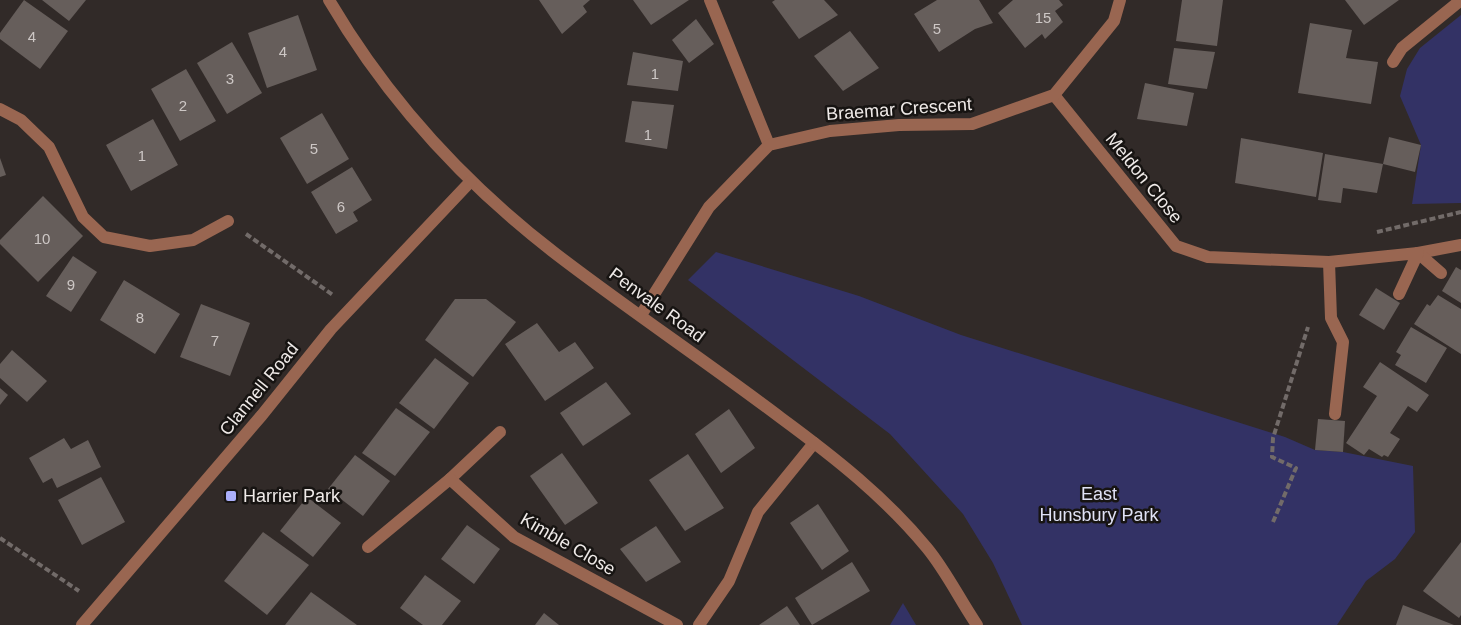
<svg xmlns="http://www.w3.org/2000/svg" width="1461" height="625" viewBox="0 0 1461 625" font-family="Arial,sans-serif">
	<rect width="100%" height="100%" fill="#312a28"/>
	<!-- green -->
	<g fill="#333265">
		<polygon points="1461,15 1461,203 1412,204 1421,145 1400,96 1407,69 1420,48"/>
		<polygon points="716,252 859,296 961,335 1285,437 1315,450 1343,452 1413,466 1415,532 1395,559 1366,581 1337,625 1022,625 993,563 963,514 890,434 688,280"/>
		<polygon points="903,603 916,625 890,625"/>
	</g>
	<!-- building -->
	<g fill="#665e5b">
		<polygon points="24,0 68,31 40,69 0,39 0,33"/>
		<polygon points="42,0 86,0 69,21"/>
		<polygon points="539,0 590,0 583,6 587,12 562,34"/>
		<polygon points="633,0 689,0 651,25"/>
		<polygon points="775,0 824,0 838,15 799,39 772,2"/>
		<polygon points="937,0 979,0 993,23 975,29 939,52 914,14"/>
		<polygon points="1013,0 1059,0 1063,5 1055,11 1063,22 1045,39 1042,34 1025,48 998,13"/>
		<polygon points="1182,0 1223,0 1217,46 1176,41"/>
		<polygon points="1345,0 1399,0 1364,25"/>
		<polygon points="298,15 317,70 267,88 248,33"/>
		<polygon points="696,19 714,44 689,63 672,40"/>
		<polygon points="1310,23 1352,30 1346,58 1378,62 1371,104 1298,93"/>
		<polygon points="850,31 879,68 843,91 814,56"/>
		<polygon points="232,42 262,93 227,114 197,63"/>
		<polygon points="1174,48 1215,52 1207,89 1168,84"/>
		<polygon points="633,52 683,61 678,91 627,85"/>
		<polygon points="186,69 216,121 180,141 151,89"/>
		<polygon points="1145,83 1194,93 1187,126 1137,119"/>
		<polygon points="632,101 674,105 667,149 625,142"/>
		<polygon points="322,113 349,159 307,184 280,138"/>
		<polygon points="153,119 178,165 131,191 106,145"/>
		<polygon points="1389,137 1421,145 1415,172 1383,164 1377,193 1343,188 1341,203 1318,200 1325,154 1383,164"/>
		<polygon points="1241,138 1323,153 1316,197 1235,183"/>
		<polygon points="0,158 6,175 0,177"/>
		<polygon points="352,167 372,200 353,212 358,221 336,234 311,192"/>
		<polygon points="43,196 83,236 38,282 0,244 0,240"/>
		<polygon points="73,256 97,272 71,312 46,296"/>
		<polygon points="1456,267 1461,270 1461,303 1442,291"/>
		<polygon points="124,280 180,314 155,354 100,320"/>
		<polygon points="1376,288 1400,303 1384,330 1359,315"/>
		<polygon points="1438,295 1461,309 1461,354 1414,324 1427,304 1430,306"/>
		<polygon points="455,299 486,299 516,322 473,377 425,340"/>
		<polygon points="201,304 250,323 230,376 180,357"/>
		<polygon points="537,323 559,352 575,342 594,368 545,401 505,344"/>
		<polygon points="1411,327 1447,348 1426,383 1395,365 1401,355 1396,352"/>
		<polygon points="12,350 47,381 27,402 0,378 0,364"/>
		<polygon points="435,358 469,383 434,429 399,403"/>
		<polygon points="1380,362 1429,395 1417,412 1408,406 1390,433 1400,439 1388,457 1384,455 1382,457 1369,449 1364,455 1346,443 1377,396 1363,387"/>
		<polygon points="606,382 631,414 583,446 560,413"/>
		<polygon points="0,388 8,395 0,405"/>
		<polygon points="396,408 430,432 395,476 362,453"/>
		<polygon points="729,409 755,448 721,473 695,434"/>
		<polygon points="1318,419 1345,421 1343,452 1315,450"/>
		<polygon points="64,438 71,449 88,440 101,467 57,488 52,478 43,483 29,458"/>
		<polygon points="562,453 598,503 565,525 530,476"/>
		<polygon points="688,454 724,508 685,531 649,480"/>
		<polygon points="355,455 390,481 363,516 328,489"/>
		<polygon points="101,477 125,522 82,545 58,500"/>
		<polygon points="307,497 341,523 313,557 280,531"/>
		<polygon points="818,504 849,551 822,570 790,523"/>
		<polygon points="467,525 500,549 474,584 441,559"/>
		<polygon points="656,526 681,562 646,582 620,549"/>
		<polygon points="263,532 309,565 267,615 224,581"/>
		<polygon points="1461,542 1461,615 1459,618 1423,591"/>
		<polygon points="852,562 870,591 812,625 795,598"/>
		<polygon points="425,575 461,601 442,625 423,625 400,608"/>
		<polygon points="311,592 357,625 285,625"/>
		<polygon points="1403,605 1454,625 1396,625"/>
		<polygon points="787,606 800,625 759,625"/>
		<polygon points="544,613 559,625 535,625"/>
	</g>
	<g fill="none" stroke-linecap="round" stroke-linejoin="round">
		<!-- path -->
		<g stroke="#726b69" stroke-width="4" stroke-dasharray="6 3" stroke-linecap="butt">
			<polyline points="1377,232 1461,212"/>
			<polyline points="246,234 333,295"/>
			<polyline points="1273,522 1296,468 1272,457 1273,438 1308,327"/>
			<polyline points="0,538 79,591"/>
		</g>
		<!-- service -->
		<g stroke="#996651" stroke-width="12">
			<polyline points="1393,62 1402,48 1461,0"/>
			<polyline points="1418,253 1461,245"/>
			<polyline points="1418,253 1441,273"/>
			<polyline points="1335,414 1343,342 1331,318 1329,262 1418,253 1399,294"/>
		</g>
		<!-- minor -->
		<g stroke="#996651" stroke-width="12">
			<polyline points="710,0 769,145"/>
			<polyline points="1054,95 1176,246 1208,257 1329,262"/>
			<polyline points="0,109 21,120 49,147 83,217 104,237 150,246 193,240 228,221"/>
			<polyline points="641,315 709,207 769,145 830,131 899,125 972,124 1054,95 1114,21 1120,0"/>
			<polyline points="450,479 500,432"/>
			<polyline points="368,547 450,479 514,537 677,625"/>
			<polyline points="699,625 729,581 758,512 814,443"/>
		</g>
		<!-- tertiary -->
		<g stroke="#996651" stroke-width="12">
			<path d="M329,0C387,99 465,184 556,254C629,310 707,362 781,418C834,457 885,497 927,548C946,571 960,600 977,625"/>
			<polyline points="82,625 262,415 331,329 471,181"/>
		</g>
	</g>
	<!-- markers -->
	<rect fill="#abaffb" stroke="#171412" stroke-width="2" x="225" y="490" width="12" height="12" rx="3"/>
	<g text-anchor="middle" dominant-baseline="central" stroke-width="5" stroke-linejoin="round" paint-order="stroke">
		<!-- number labels -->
		<g font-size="15" fill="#cdc7c5">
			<text x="1043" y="17">15</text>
			<text x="937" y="28">5</text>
			<text x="32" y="36">4</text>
			<text x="283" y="51">4</text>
			<text x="655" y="73">1</text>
			<text x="230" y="78">3</text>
			<text x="183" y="105">2</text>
			<text x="648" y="134">1</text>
			<text x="314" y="148">5</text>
			<text x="142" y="155">1</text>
			<text x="341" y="206">6</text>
			<text x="42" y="238">10</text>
			<text x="71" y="284">9</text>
			<text x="140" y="317">8</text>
			<text x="215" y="340">7</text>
		</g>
		<!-- street labels -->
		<g font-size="18" fill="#efeae8" stroke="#171412">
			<text transform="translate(899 109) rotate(-4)">Braemar Crescent</text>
			<text transform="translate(1144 178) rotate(51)">Meldon Close</text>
			<text transform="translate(657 305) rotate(36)">Penvale Road</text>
			<text transform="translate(259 389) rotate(-51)">Clannell Road</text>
			<text transform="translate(568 544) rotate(30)">Kimble Close</text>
		</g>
		<!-- park labels -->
		<g font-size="18" fill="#e0e2f5" stroke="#171412">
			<text x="1099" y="494">East<tspan x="1099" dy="21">Hunsbury Park</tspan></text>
		</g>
		<!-- poi labels -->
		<g font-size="18" fill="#efeae8" stroke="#171412" text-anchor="start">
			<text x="243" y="496">Harrier Park</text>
		</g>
	</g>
</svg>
